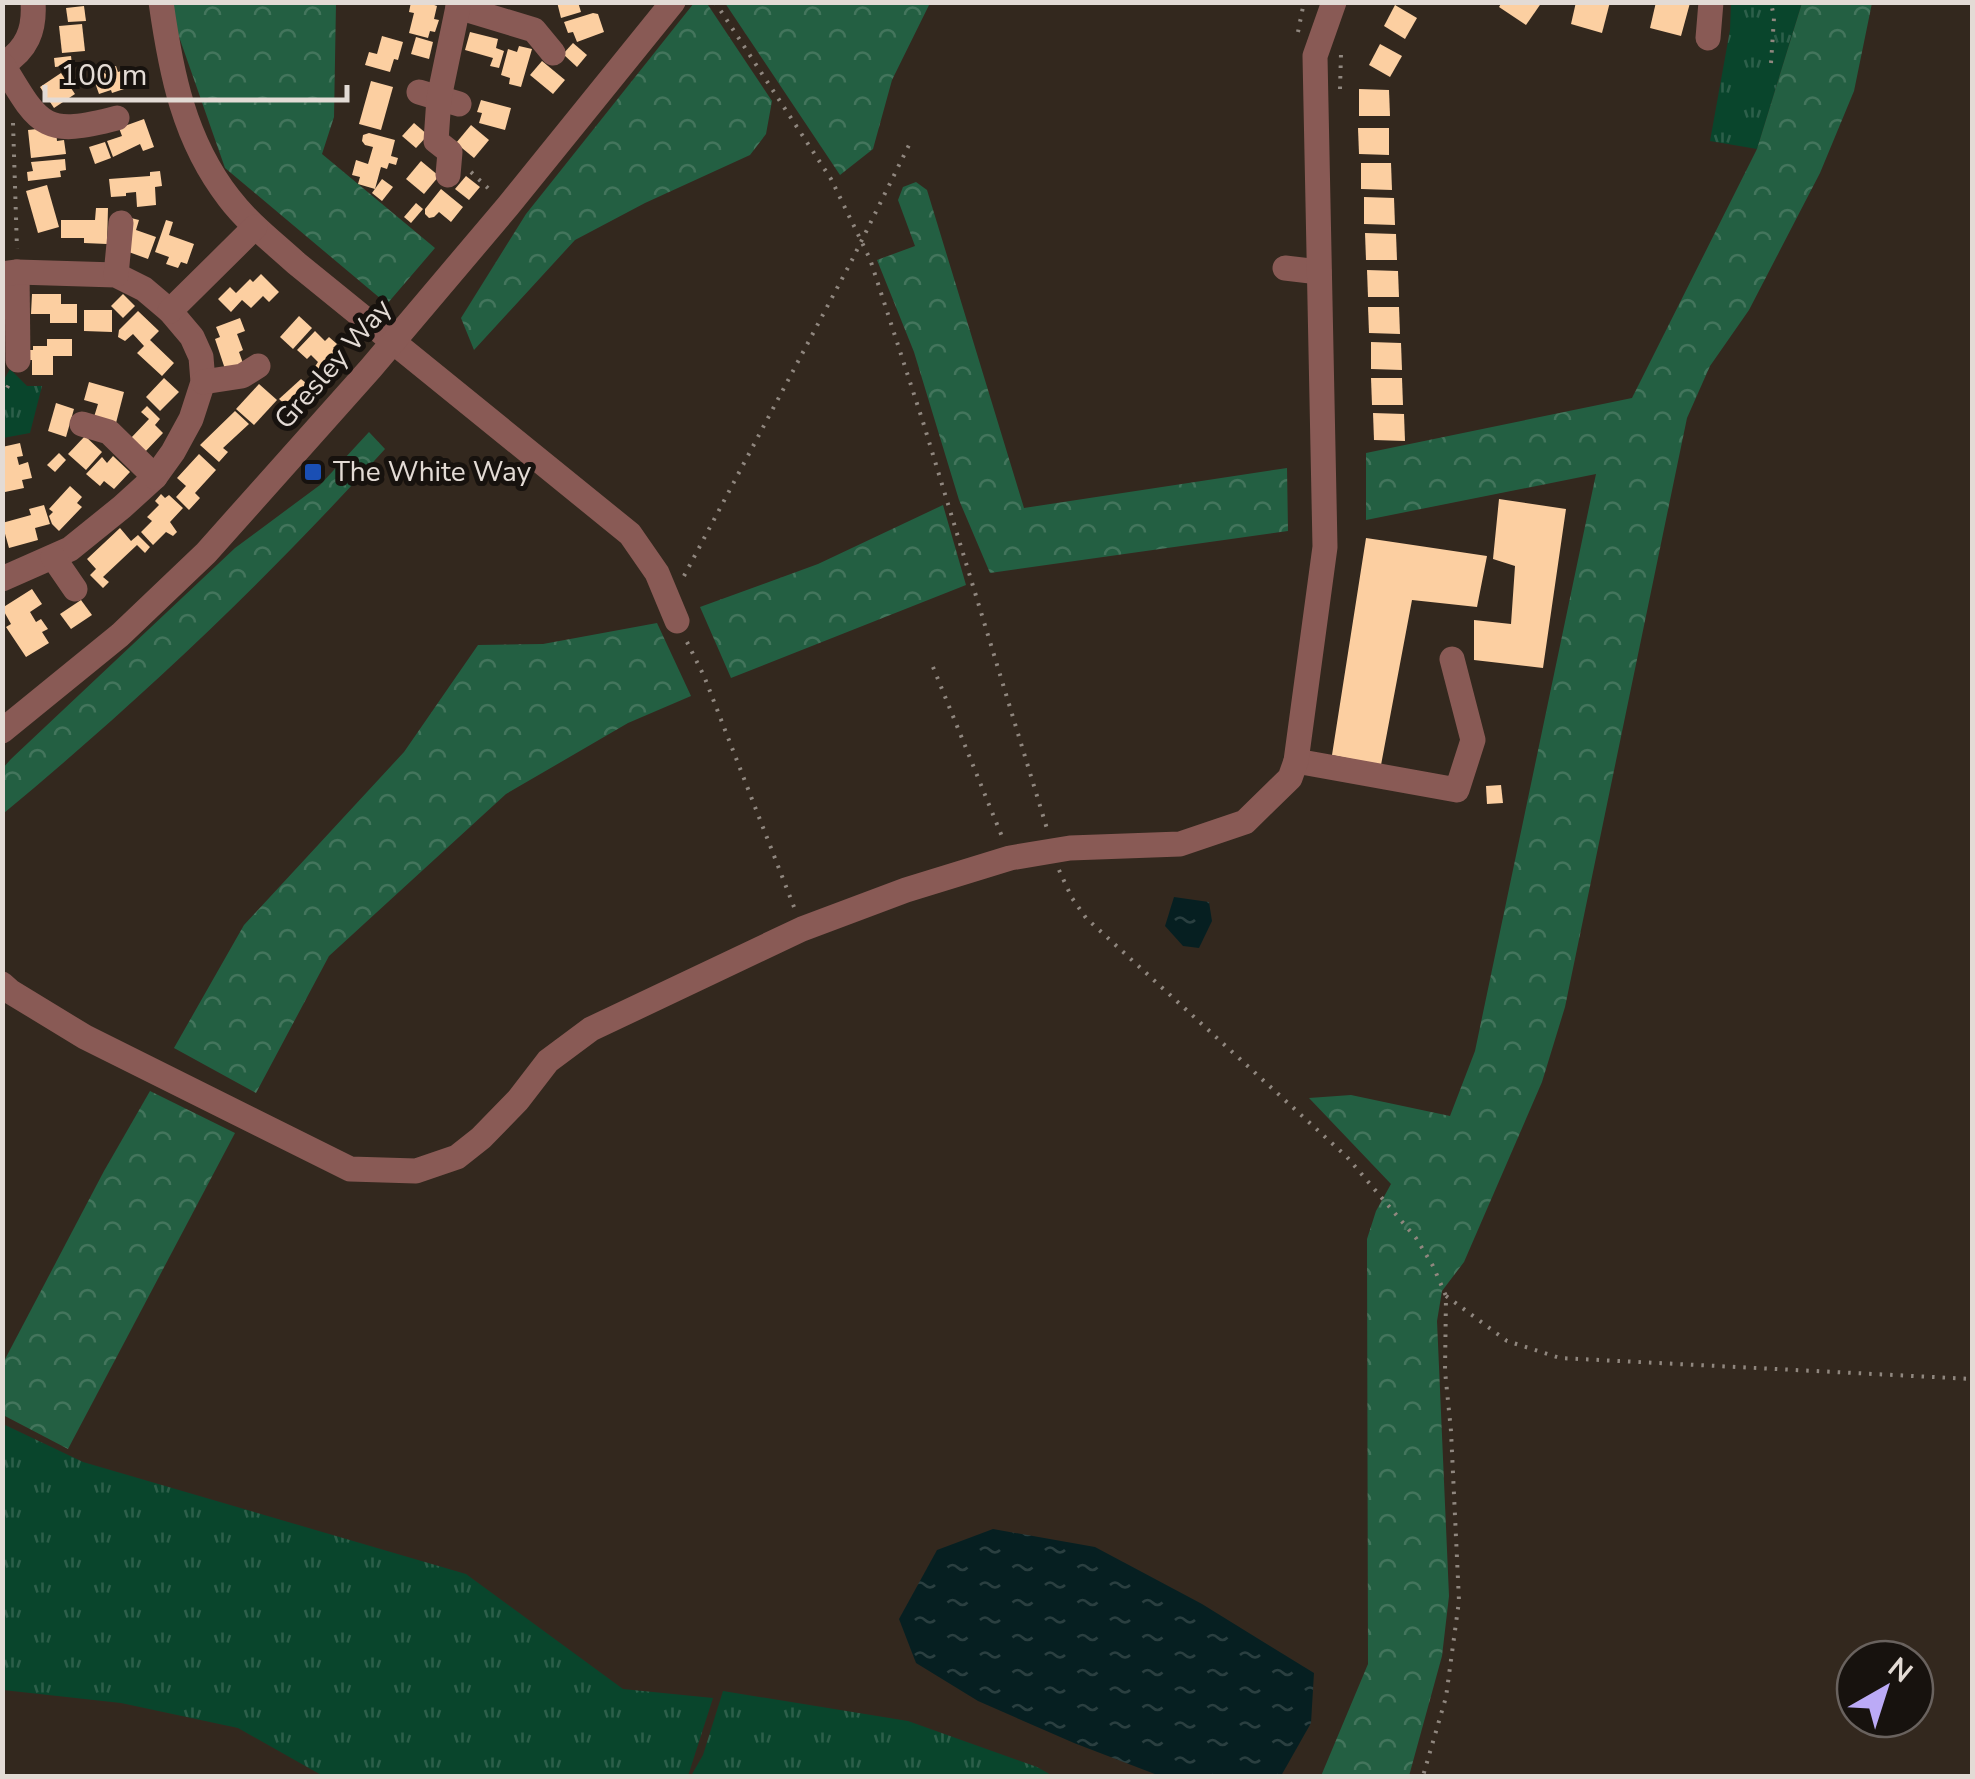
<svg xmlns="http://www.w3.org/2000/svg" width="1975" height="1779" viewBox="0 0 1975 1779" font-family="'Nunito Sans',sans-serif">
	<defs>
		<pattern id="grass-tufts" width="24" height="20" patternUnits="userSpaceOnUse" patternTransform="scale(2.5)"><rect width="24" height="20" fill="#09452c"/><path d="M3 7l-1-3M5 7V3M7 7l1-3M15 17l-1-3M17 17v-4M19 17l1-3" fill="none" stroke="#2d5f4a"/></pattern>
		<pattern id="forest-crowns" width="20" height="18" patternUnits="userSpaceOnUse" patternTransform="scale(2.5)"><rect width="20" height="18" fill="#235f42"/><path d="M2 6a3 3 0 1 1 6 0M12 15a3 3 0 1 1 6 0" fill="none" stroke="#43755c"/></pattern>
		<pattern id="water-ripples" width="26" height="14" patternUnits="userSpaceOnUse" patternTransform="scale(2.5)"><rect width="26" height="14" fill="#061f21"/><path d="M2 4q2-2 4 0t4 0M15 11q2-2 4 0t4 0" fill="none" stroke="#2a3f40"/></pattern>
	</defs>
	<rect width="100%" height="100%" fill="#33281e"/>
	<!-- grass -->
	<g fill="url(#grass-tufts)">
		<polygon points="1731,3 1802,3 1757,149 1710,141 1730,30"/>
		<polygon points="10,369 27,386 42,386 30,433 3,438 2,383"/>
		<polygon points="3,1424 83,1462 466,1574 623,1689 713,1698 688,1776 323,1776 238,1728 121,1703 3,1690"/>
		<polygon points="723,1691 908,1721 1037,1767 1053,1776 691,1776 703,1755"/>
	</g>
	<!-- forest -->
	<g fill="url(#forest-crowns)">
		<polygon points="173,3 336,3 334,117 322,154 435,248 387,304 225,168 177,31"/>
		<polygon points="694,3 708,5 772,101 766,134 750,155 645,203 575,240 474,350 461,318 526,214"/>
		<polygon points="725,3 930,3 892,80 873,149 840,175"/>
		<polygon points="1802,3 1872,3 1854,91 1820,173 1749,310 1710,366 1687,418 1565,1007 1542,1082 1464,1262 1442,1291 1437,1321 1449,1596 1442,1656 1409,1776 1321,1776 1368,1664 1367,1239 1376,1211 1391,1184 1309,1098 1351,1095 1450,1116 1475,1051 1596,474 1366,520 1366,453 1632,398 1757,149"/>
		<polygon points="916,182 927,190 1024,508 1287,468 1288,531 990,573 959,500 914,352 877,260 915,246 898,200 903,187"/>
		<path d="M369,432L385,449C267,580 139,701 4,813L3,768L11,759L235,548L320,485Z"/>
		<polygon points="943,505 966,585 731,678 700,607 818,564"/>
		<polygon points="657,623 691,696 628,723 506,794 329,956 256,1093 174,1048 244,925 404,752 478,645 543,644"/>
		<polygon points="150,1091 235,1133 68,1449 3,1415 3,1363 104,1171"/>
	</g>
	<!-- water -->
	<g fill="url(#water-ripples)">
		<polygon points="1174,897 1209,902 1212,921 1199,948 1183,946 1165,926"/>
		<polygon points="993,1529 1095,1547 1202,1604 1314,1673 1311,1723 1281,1776 1160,1776 1074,1743 978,1701 916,1663 899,1619 937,1550"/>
	</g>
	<!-- building -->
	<g fill="#fccfa1">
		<polygon points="411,2 426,2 437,6 434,19 439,20 435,32 430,31 428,38 409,33 414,13 409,12"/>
		<polygon points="557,2 578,2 581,12 561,18"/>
		<polygon points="1502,2 1542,2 1526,25 1499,7"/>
		<polygon points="1576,2 1610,2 1602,33 1571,24"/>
		<polygon points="1656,2 1690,3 1681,36 1650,28"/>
		<polygon points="1395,5 1417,18 1405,39 1384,26"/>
		<polygon points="84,6 86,21 68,22 66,8"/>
		<polygon points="593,13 598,14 604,32 577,42 573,32 568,33 564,22"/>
		<polygon points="82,24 85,51 62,53 59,26"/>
		<polygon points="470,32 498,39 496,48 504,51 499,68 490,66 493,58 465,50"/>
		<polygon points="382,36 403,42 398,60 394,59 390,72 365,65 369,52 377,54"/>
		<polygon points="416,37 433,42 429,59 411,54"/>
		<polygon points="573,43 587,55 577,67 563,54"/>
		<polygon points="1380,44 1402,56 1390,77 1369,65"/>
		<polygon points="519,46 532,49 521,87 509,84 510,78 501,75 508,49 517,52"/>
		<polygon points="71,56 72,65 55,67 54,58"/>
		<polygon points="542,61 565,80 553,94 530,75"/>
		<polygon points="116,66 118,72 130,68 136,85 112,93 111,90 99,94 93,77 105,73 107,76 105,70"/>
		<polygon points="61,73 75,94 54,108 40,87"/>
		<polygon points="371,81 393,87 381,130 359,124"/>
		<polygon points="1359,89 1389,90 1390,116 1359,116"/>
		<polygon points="481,100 511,108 505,130 479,123 482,113 477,112"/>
		<polygon points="144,119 154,147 143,151 140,144 113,157 107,141 122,136 119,128"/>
		<polygon points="414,123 428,135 416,148 402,136"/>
		<polygon points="471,125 489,140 474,158 456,143"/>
		<polygon points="46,128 56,131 57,141 64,140 66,154 31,158 28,130"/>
		<polygon points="1358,128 1389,128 1389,155 1359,154"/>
		<polygon points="369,133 395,140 391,156 398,158 396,165 389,163 387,169 381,167 375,189 358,184 360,177 352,175 356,160 368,164 373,147 365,145 362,141 363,135"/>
		<polygon points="105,142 111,158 95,164 89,147"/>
		<polygon points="65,159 66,170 60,171 61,177 28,181 27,172 33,171 31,162"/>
		<polygon points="421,161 439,176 424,194 406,179"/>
		<polygon points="1361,163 1391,163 1392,190 1361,189"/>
		<polygon points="160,171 162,186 155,187 156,205 137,207 136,192 126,193 126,196 111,197 109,179 150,176 150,172"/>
		<polygon points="466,176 480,187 469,200 455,189"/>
		<polygon points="382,179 393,187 382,201 372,193"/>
		<polygon points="47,185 59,227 38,233 26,191"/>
		<polygon points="441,189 463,207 451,222 439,212 434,217 429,218 425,214 425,209"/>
		<polygon points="1364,197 1394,198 1395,225 1364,224"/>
		<polygon points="416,203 423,209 411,223 404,217"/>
		<polygon points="96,208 108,208 107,244 84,243 84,238 61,238 61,220 95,220"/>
		<polygon points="131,218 139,220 136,230 156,237 148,259 126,251"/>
		<polygon points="166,220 173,222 169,235 194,244 187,264 181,262 178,268 166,264 169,257 155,252"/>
		<polygon points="1365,233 1396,234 1397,260 1366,260"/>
		<polygon points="1367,270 1398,271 1399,297 1368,297"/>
		<polygon points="261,274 279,292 269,302 263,296 251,308 242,300 231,312 218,299 230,287 236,293 250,279 253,282"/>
		<polygon points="32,294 61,294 61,304 77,304 77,323 50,323 50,314 31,314"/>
		<polygon points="123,294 135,306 123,318 111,306"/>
		<polygon points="1368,307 1399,307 1400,334 1369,333"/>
		<polygon points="84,310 112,310 112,332 84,331"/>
		<polygon points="138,311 159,331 150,340 174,363 162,376 137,353 144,346 133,334 125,341 118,337 119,330"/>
		<polygon points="299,316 312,328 293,349 280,337"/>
		<polygon points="240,318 245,331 237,334 243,350 239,352 244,366 226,372 215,339 220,337 216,327"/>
		<polygon points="315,331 325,341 329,337 337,344 333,348 339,353 321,373 316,374 312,371 318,362 311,355 307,359 297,350"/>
		<polygon points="47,339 72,339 72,356 53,356 53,375 32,375 32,360 26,360 26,350 33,350 33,346 47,346"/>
		<polygon points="1371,342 1401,343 1402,370 1371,369"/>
		<polygon points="164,378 179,392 160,411 146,397"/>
		<polygon points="1371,378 1402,378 1403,405 1372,405"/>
		<polygon points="301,379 311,387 292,411 279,399"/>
		<polygon points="89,382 124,392 116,423 94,417 98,404 84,400"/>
		<polygon points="259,384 277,400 254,425 236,409"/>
		<polygon points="56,403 74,409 66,437 48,431"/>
		<polygon points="147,406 160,419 155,425 163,433 144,453 130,439 149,419 141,412"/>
		<polygon points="235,411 249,424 223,448 228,452 219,462 200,445"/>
		<polygon points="1373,413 1404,414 1405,441 1374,440"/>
		<polygon points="85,436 102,452 86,470 68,454"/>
		<polygon points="20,443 23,456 17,457 19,465 28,462 32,478 22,480 24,488 5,492 2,481 2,447"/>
		<polygon points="59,453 66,460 55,472 47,465"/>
		<polygon points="199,454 216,470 195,493 200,498 189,510 176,497 186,486 177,478"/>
		<polygon points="113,456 130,472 114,489 104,481 100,486 86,474 102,457 107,463"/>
		<polygon points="70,486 82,497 77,503 82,507 59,531 52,524 49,516 53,512 49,509"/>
		<polygon points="161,494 165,498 169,495 183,508 170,522 177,532 173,536 166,532 153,545 141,532 152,521 147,517 159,505 155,501"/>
		<polygon points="1499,499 1566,509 1543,668 1474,660 1474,620 1511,624 1515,566 1493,559"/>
		<polygon points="44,505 50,524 35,528 38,540 9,548 2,523 31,515 29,509"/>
		<polygon points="120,528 131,541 138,535 150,547 145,553 137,545 103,577 109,582 103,588 90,575 96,569 87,559"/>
		<polygon points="1366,538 1487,556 1477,607 1412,600 1381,765 1332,755"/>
		<polygon points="32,589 42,604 30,612 36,622 41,619 48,629 42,632 49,643 26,657 6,627 11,624 2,608"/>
		<polygon points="81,600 92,615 71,629 60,614"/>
		<polygon points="1501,785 1503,803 1487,804 1486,786"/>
	</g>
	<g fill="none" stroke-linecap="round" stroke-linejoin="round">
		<!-- path -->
		<g stroke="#90877f" stroke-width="4" stroke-dasharray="2.5 8" stroke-linecap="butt">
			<polyline points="715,2 831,179 870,259 923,422 1048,832"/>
			<polyline points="1298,32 1304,2"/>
			<polyline points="1771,63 1774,18 1771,2"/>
			<polyline points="1340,89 1341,54"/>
			<polyline points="13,123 17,249"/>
			<polyline points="471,172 490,190"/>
			<polyline points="2,397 12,379"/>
			<polyline points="684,576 852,260 911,141"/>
			<polyline points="687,642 704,676 794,907"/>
			<polyline points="933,667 1003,839"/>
			<polyline points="1059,870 1072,898 1086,918 1347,1157 1416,1238 1433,1266 1446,1296 1445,1371 1451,1431 1459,1601 1446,1697 1423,1776"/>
			<polyline points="1446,1296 1507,1341 1560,1358 1972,1379"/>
		</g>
		<!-- minor -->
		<g stroke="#895a55" stroke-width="25">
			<path d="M161,2C171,73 184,140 229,198C248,223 273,242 296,263L630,534L657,573L677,621"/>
			<polyline points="458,7 534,30 553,53"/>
			<polyline points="1708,38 1711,2"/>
			<path d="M2,65C27,50 35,30 33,2"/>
			<path d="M3,65C40,127 44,137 117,118"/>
			<polyline points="419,92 459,104"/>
			<polyline points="448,175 450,152 436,141 439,98 459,2"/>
			<polyline points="1285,268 1319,272"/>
			<polyline points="17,272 18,360"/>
			<polyline points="2,274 17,272 116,275 144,289 170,311 192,337 201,357 203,382 191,419 173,452 155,477 122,507 70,549 2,579"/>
			<polyline points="116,275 121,223"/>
			<polyline points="170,311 255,227"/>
			<polyline points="203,382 242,376 258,366"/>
			<polyline points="82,424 109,432 155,477"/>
			<polyline points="53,557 75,589"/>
			<polyline points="2,731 120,635 206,553 371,368 508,206 673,2"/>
			<polyline points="1296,761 1457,790 1473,740 1452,659"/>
			<polyline points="2,984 11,992 85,1037 350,1169 416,1171 457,1157 481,1138 518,1100 548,1061 591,1029 802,929 906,890 1010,858 1070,848 1180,844 1245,822 1290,778 1296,761 1325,547 1315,56 1334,2"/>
		</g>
	</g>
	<!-- markers -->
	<rect fill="#1a4fb4" stroke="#17120e" stroke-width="4" x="303" y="462" width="20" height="20" rx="5"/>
	<g text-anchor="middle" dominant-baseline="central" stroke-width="10" stroke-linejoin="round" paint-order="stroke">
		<!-- street labels -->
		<g font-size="28" fill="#e3dbd5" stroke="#17120e">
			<text transform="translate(333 364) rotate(-49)">Gresley Way</text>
		</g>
		<!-- poi labels -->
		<g font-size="28" fill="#e3dbd5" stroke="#17120e" text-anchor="start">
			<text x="333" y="472">The White Way</text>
		</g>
	</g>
	<!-- border -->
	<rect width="1975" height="1779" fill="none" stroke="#e3dbd5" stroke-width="10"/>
	<!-- north arrow -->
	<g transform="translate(1885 1689) rotate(39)"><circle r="48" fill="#17120e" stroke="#69625e" stroke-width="2.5"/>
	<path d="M0-8L18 38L0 25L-18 38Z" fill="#bbaaf6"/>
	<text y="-15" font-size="28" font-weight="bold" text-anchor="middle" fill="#e3dbd5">N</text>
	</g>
	<!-- scale -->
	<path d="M45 85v15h302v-15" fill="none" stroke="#e3dbd5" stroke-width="5"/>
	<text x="60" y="85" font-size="30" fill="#e3dbd5" stroke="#17120e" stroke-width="8" paint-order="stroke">100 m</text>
</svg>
